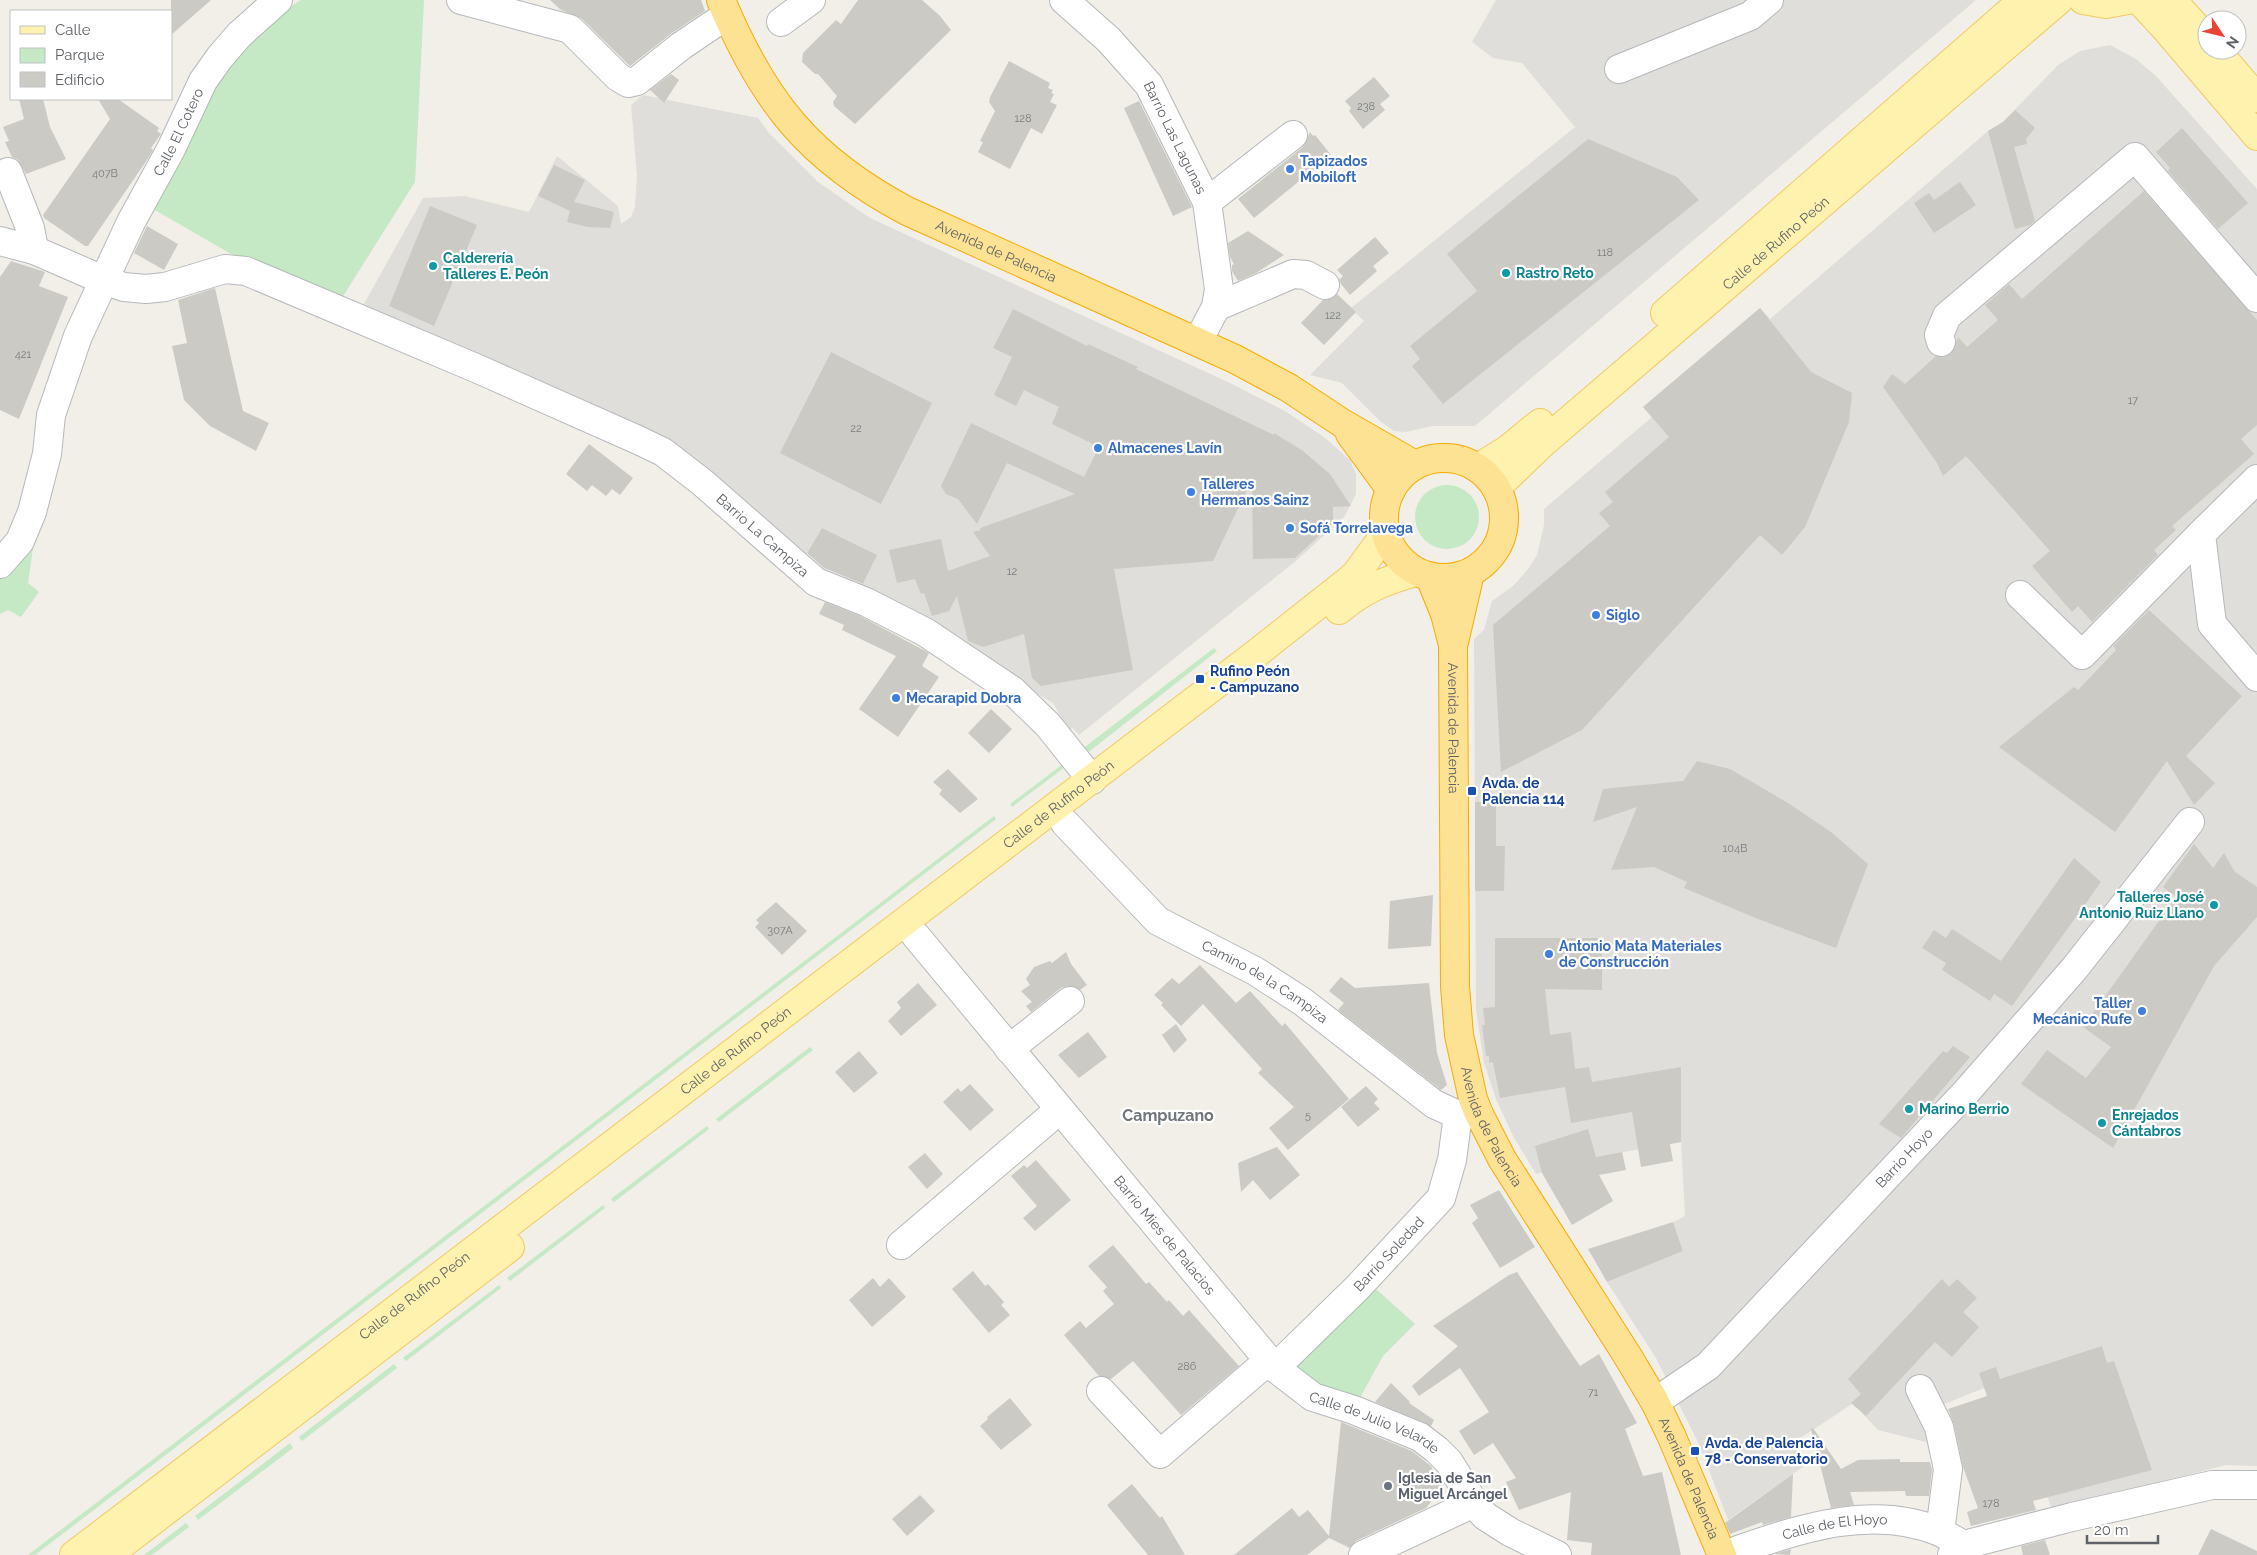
<svg xmlns="http://www.w3.org/2000/svg" width="2257" height="1555" viewBox="0 0 2257 1555" font-family="Raleway,sans-serif">
	<rect width="100%" height="100%" fill="#f1efe8"/>
	<!-- industrial -->
	<g fill="#e0deda">
		<polygon points="1496,0 1976,0 1475,426 1433,426 1405,432 1394,431 1381,422 1342,383 1310,375 1364,321 1351,308 1575,127 1522,63 1493,58 1472,42"/>
		<polygon points="2110,45 2136,59 2156,76 2257,189 2257,1466 2226,1465 2052,1510 2018,1408 2002,1384 1984,1388 1942,1405 1934,1444 1878,1430 1863,1414 1855,1402 1793,1443 1802,1458 1804,1466 1728,1520 1699,1444 1656,1358 1607,1282 1683,1251 1673,1222 1685,1216 1681,1142 1606,1155 1536,1174 1513,1136 1496,1099 1484,1063 1476,1009 1474,639 1484,630 1492,601 1513,586 1529,568 1537,555 1544,525 1544,509 1652,417 1643,407 1760,308 1770,319 1988,131 2003,122 2058,65 2080,51"/>
		<polygon points="643,95 758,118 768,132 818,182 870,218 1228,382 1285,411 1324,437 1350,460 1356,474 1356,494 1345,516 1297,560 1079,735 1073,728 1068,730 1053,703 859,593 876,556 875,555 822,528 803,559 664,441 360,311 423,198 465,196 529,212 557,156 618,206 621,224 631,217 635,207 637,176 631,105"/>
	</g>
	<!-- green -->
	<g fill="#c5e8c5">
		<polygon points="301,0 424,0 415,182 340,301 238,258 148,206 210,87 266,22"/>
		<circle cx="1447" cy="517" r="32"/>
		<polygon points="33,548 28,583 39,592 21,617 8,610 0,614 0,576"/>
		<polygon points="1214,648 1217,651 1081,758 1077,753"/>
		<polygon points="1063,764 1065,767 1012,807 1010,804"/>
		<polygon points="994,816 996,819 35,1555 28,1555"/>
		<polygon points="810,1047 813,1050 719,1122 716,1119"/>
		<polygon points="707,1126 709,1129 614,1202 611,1199"/>
		<polygon points="603,1205 605,1208 510,1281 507,1278"/>
		<polygon points="1367,1281 1415,1324 1383,1356 1357,1403 1296,1374 1295,1358"/>
		<polygon points="499,1285 501,1288 406,1361 403,1358"/>
		<polygon points="394,1364 397,1368 302,1441 299,1437"/>
		<polygon points="290,1443 293,1448 198,1520 195,1516"/>
		<polygon points="186,1523 189,1527 152,1555 144,1555"/>
	</g>
	<!-- building -->
	<g fill="#cccac5">
		<polygon points="171,0 211,0 171,35"/>
		<polygon points="550,0 701,0 705,11 672,33 630,66 581,18 561,10"/>
		<polygon points="858,0 922,0 940,16 951,30 855,124 834,106 833,102 837,96 818,74 815,74 802,62 803,53 836,20 841,24"/>
		<polygon points="1009,61 1050,83 1048,88 1053,90 1051,93 1054,94 1050,102 1057,105 1042,134 1031,128 1010,169 978,152 983,142 980,141 995,111 989,102 990,97"/>
		<polygon points="671,74 679,80 664,103 650,90"/>
		<polygon points="1374,77 1390,96 1380,104 1385,110 1363,129 1349,111 1351,108 1345,101"/>
		<polygon points="19,99 43,99 50,127 66,159 26,174 18,160 12,157 5,142 9,141 3,127 24,119"/>
		<polygon points="98,99 118,99 159,128 157,131 161,134 151,148 153,150 149,157 88,246 85,246 44,218 43,215 110,119"/>
		<polygon points="1139,101 1192,207 1173,216 1124,108"/>
		<polygon points="2015,110 2035,128 2026,139 2027,144 2014,147 2035,221 2030,225 2015,229 1988,131 2003,122"/>
		<polygon points="2182,128 2248,203 2218,229 2168,171 2170,168 2156,152"/>
		<polygon points="1310,132 1313,136 1315,135 1331,155 1254,218 1238,199 1303,147"/>
		<polygon points="1588,139 1677,177 1699,200 1443,404 1412,366 1420,359 1410,346 1477,291 1447,254"/>
		<polygon points="554,165 585,180 574,202 614,212 610,228 588,227 567,222 570,211 538,196"/>
		<polygon points="1960,182 1976,205 1934,233 1914,203 1929,193 1934,200"/>
		<polygon points="2144,191 2257,320 2257,425 2241,439 2254,454 2172,526 2176,530 2154,550 2158,555 2092,622 2078,606 2072,612 2032,566 2050,551 1966,456 1943,476 1937,463 1883,387 1892,374 1905,384 1936,356 1945,357 1952,353 1958,337 1967,347 1998,320 1985,305 2009,284 2022,299"/>
		<polygon points="430,206 477,225 434,326 389,306"/>
		<polygon points="147,226 178,244 164,270 134,253"/>
		<polygon points="1248,231 1284,255 1256,273 1238,281 1232,271 1232,265 1234,264 1230,257 1228,243"/>
		<polygon points="1375,237 1389,253 1373,266 1377,271 1350,295 1341,284 1339,280 1343,276 1337,270"/>
		<polygon points="11,261 45,272 39,286 68,297 19,419 0,410 0,277"/>
		<polygon points="215,288 243,411 269,423 256,451 210,426 184,400 172,346 187,343 178,300"/>
		<polygon points="1337,294 1356,312 1324,345 1301,323 1323,300 1333,298"/>
		<polygon points="1760,308 1811,372 1852,393 1849,422 1805,527 1782,555 1760,535 1582,730 1501,772 1493,625 1610,526 1599,513 1613,502 1605,492 1669,437 1643,407"/>
		<polygon points="1013,309 1087,346 1088,344 1138,367 1136,369 1274,435 1274,433 1303,451 1330,474 1351,506 1333,507 1333,523 1295,558 1253,559 1252,479 1213,561 1114,569 1133,670 1041,686 1032,678 1024,634 983,647 968,641 957,596 949,611 932,616 924,593 921,594 915,579 897,583 889,550 941,539 948,571 990,556 973,532 981,530 980,528 1075,494 1007,463 977,524 958,499 946,494 941,486 971,423 1084,477 1099,447 1052,424 1059,407 1024,390 1016,406 994,395 1012,357 993,348"/>
		<polygon points="831,352 932,403 881,504 780,453"/>
		<polygon points="589,444 633,478 620,495 612,489 606,496 592,485 587,491 566,474"/>
		<polygon points="822,528 877,555 863,584 824,568 807,553"/>
		<polygon points="825,602 860,616 929,653 922,666 939,677 898,737 859,709 896,656 842,630 844,625 819,614"/>
		<polygon points="2149,610 2242,696 2186,756 2215,783 2194,805 2167,761 2115,832 1999,747 2074,687 2078,690 2116,650 2113,646"/>
		<polygon points="991,709 1012,729 989,753 968,733"/>
		<polygon points="1697,761 1730,769 1788,803 1831,832 1868,864 1836,948 1758,919 1684,888 1687,882 1654,867 1611,870 1637,807 1593,822 1603,789 1683,781"/>
		<polygon points="948,769 978,799 960,813 939,794 942,790 933,782"/>
		<polygon points="1475,802 1496,802 1496,846 1505,846 1504,891 1475,891"/>
		<polygon points="2194,844 2213,868 2224,853 2235,872 2257,887 2257,917 2214,966 2113,1148 2021,1084 2047,1050 2086,1078 2111,1047 2083,1027 2176,897 2163,887"/>
		<polygon points="2074,858 2101,882 2012,1006 1994,994 1990,1001 1942,970 1946,963 1922,948 1934,930 1946,938 1952,929 2001,961"/>
		<polygon points="1433,895 1431,946 1388,949 1390,901"/>
		<polygon points="776,902 807,931 782,955 755,927 759,923 756,920"/>
		<polygon points="1495,938 1602,938 1602,990 1545,989 1550,1035 1571,1032 1575,1069 1589,1067 1592,1082 1681,1067 1681,1142 1670,1144 1673,1161 1641,1167 1632,1112 1571,1123 1565,1087 1500,1098 1493,1062 1489,1063 1489,1056 1486,1056 1482,1025 1485,1025 1483,1008 1495,1007"/>
		<polygon points="1066,952 1071,964 1087,985 1080,990 1068,986 1061,988 1031,1012 1026,1006 1032,1002 1021,991 1030,985 1026,979 1034,967 1050,961 1052,963"/>
		<polygon points="1200,965 1236,1003 1250,991 1282,1026 1285,1023 1349,1099 1288,1150 1269,1128 1294,1107 1258,1073 1262,1069 1203,1004 1181,1026 1161,1005 1163,1003 1154,995 1172,978 1179,984"/>
		<polygon points="1341,977 1355,988 1429,983 1437,1053 1447,1085 1441,1090 1338,1010 1344,1003 1329,991"/>
		<polygon points="918,983 937,1005 901,1036 888,1021 901,1008 897,1002"/>
		<polygon points="1176,1024 1187,1040 1174,1053 1162,1035"/>
		<polygon points="1088,1032 1107,1057 1079,1078 1058,1055"/>
		<polygon points="1953,1046 1970,1057 1901,1138 1879,1124 1943,1051 1947,1053"/>
		<polygon points="859,1051 878,1073 854,1093 835,1072"/>
		<polygon points="970,1084 994,1110 970,1131 943,1102 958,1088 961,1092"/>
		<polygon points="1366,1086 1378,1099 1374,1103 1380,1109 1358,1127 1341,1107"/>
		<polygon points="1588,1129 1596,1157 1622,1152 1626,1170 1599,1175 1613,1201 1572,1225 1542,1173 1535,1146"/>
		<polygon points="1277,1147 1300,1175 1270,1200 1253,1180 1241,1192 1238,1163"/>
		<polygon points="925,1153 943,1174 927,1189 908,1167"/>
		<polygon points="1036,1160 1071,1200 1035,1231 1023,1218 1037,1206 1011,1176 1024,1165 1027,1168"/>
		<polygon points="1499,1190 1535,1247 1500,1268 1472,1223 1478,1218 1470,1205"/>
		<polygon points="1673,1222 1683,1251 1607,1282 1588,1249"/>
		<polygon points="1113,1245 1146,1284 1149,1282 1167,1302 1169,1300 1183,1316 1189,1310 1239,1366 1181,1415 1133,1361 1111,1379 1099,1376 1064,1335 1080,1321 1086,1328 1114,1304 1103,1291 1107,1287 1088,1266"/>
		<polygon points="973,1271 985,1286 988,1284 1004,1302 1001,1305 1010,1315 989,1333 952,1289"/>
		<polygon points="1517,1272 1580,1366 1599,1354 1637,1423 1625,1429 1643,1476 1662,1472 1681,1555 1591,1555 1592,1543 1567,1540 1571,1492 1519,1510 1506,1482 1516,1478 1493,1443 1474,1455 1459,1431 1489,1412 1460,1368 1419,1396 1412,1386 1458,1346 1433,1326 1509,1275"/>
		<polygon points="873,1278 880,1287 889,1278 906,1297 872,1327 849,1300"/>
		<polygon points="1942,1279 1949,1287 1957,1279 1977,1298 1963,1312 1979,1327 1952,1357 1935,1342 1866,1416 1851,1403 1861,1394 1848,1379"/>
		<polygon points="2102,1346 2107,1363 2114,1361 2152,1470 2033,1501 2036,1510 1971,1526 1967,1512 1978,1508 1963,1467 1954,1424 1948,1409 1987,1396 1979,1373 1996,1367 2000,1379"/>
		<polygon points="1391,1383 1410,1402 1409,1403 1434,1420 1431,1426 1375,1402"/>
		<polygon points="1010,1398 1032,1425 1001,1450 980,1426 988,1419 987,1417"/>
		<polygon points="1341,1422 1412,1451 1431,1466 1442,1488 1426,1508 1356,1541 1350,1548 1329,1538 1307,1555 1234,1555 1292,1508 1299,1517 1308,1510 1329,1536"/>
		<polygon points="1813,1428 1841,1469 1858,1460 1900,1459 1900,1462 1930,1462 1932,1470 1929,1496 1906,1496 1905,1491 1850,1492 1854,1505 1831,1508 1811,1429"/>
		<polygon points="1793,1474 1791,1517 1763,1525 1762,1522 1730,1534 1725,1523"/>
		<polygon points="1132,1484 1160,1518 1162,1516 1185,1555 1148,1555 1107,1505"/>
		<polygon points="920,1495 935,1511 907,1536 892,1519"/>
		<polygon points="2211,1529 2257,1551 2257,1555 2198,1555"/>
		<polygon points="2045,1540 2050,1555 2023,1555 2021,1546"/>
		<polygon points="1791,1549 1790,1555 1774,1554"/>
	</g>
	<g fill="none" stroke-linecap="round" stroke-linejoin="round">
		<defs>
			<g id="minor">
				<polyline points="461,0 570,29 618,77 628,83 637,81 681,46 727,15"/>
				<path id="s1" d="M1064,0L1109,40L1149,85L1207,202L1219,289L1216,307L1198,341"/>
				<polyline points="781,22 811,0"/>
				<polyline points="1619,69 1750,16 1769,0"/>
				<polyline points="8,172 30,228 34,250"/>
				<polyline points="1207,202 1293,135"/>
				<path id="s2" d="M0,241L34,250L103,280L124,287L146,289L165,287L225,269L246,271L478,369L638,440L663,452L703,483L816,582L866,602L925,632L1013,691L1048,725L1092,780"/>
				<polyline points="1216,307 1293,274 1306,275 1325,285"/>
				<polyline points="1941,342 1939,335 1947,316 2135,157 2257,298"/>
				<polyline points="2257,479 2201,534 2212,624 2257,677"/>
				<path id="s3" d="M0,564L20,541L32,512L47,454L51,415L78,336L131,222L171,149L203,81L220,57L239,35L278,0"/>
				<polyline points="2020,595 2082,655 2201,534"/>
				<path id="s4" d="M1065,823L1158,921L1255,971L1303,1002L1434,1104L1458,1115L1479,1114"/>
				<path id="s5" d="M916,936L1275,1368L1313,1397L1354,1410L1420,1437L1437,1450L1449,1462L1474,1503L1485,1516L1510,1532L1557,1555"/>
				<polyline points="1009,1049 1070,1001"/>
				<polyline points="901,1245 1059,1110"/>
				<path id="s6" d="M1275,1368L1357,1288L1441,1198L1452,1160L1458,1115"/>
				<polyline points="1920,1389 1939,1427 1948,1469 1940,1532"/>
				<polyline points="1101,1391 1160,1454 1268,1361"/>
				<path id="s7" d="M1655,1402L1708,1366L1967,1091L2074,969L2190,822"/>
				<polyline points="1363,1555 1474,1503"/>
				<path id="s8" d="M1732,1555L1738,1550C1801,1528 1875,1504 1940,1532C1948,1536 1956,1541 1964,1545"/>
				<polyline points="1952,1555 1964,1545 2072,1517 2212,1485 2257,1485"/>
			</g>
			<g id="major">
				<polyline points="2083,0 2106,4 2128,0"/>
				<polyline points="2139,0 2165,28 2257,136"/>
				<polyline points="2172,0 2207,39"/>
				<polyline points="2216,50 2257,98"/>
				<polyline points="1665,313 2023,0"/>
				<polyline points="1478,468 1507,450 1540,423"/>
				<path id="s9" d="M1496,488L1545,441L2059,0"/>
				<path d="M1339,610C1364,589 1384,581 1415,572"/>
				<path id="s10" d="M74,1555L1257,653L1348,581L1356,574L1385,534"/>
				<polyline points="108,1555 510,1247"/>
			</g>
			<g id="highway">
				<path id="s11" d="M721,0C763,101 809,159 907,211L1235,359L1289,388L1342,423L1415,465"/>
				<polyline points="1350,434 1391,490"/>
				<circle cx="1444" cy="518" r="60"/>
				<path id="s12" d="M1430,577L1445,614L1453,645L1455,986L1459,1035L1473,1099L1479,1114L1502,1159L1627,1355L1655,1402L1671,1435L1722,1555"/>
				<polyline points="1454,642 1470,573"/>
			</g>
		</defs>
		<!-- minor casing -->
		<use href="#minor" stroke="#b5b8bc" stroke-width="30"/>
		<!-- major casing -->
		<use href="#major" stroke="#f2c960" stroke-width="30"/>
		<!-- highway casing -->
		<use href="#highway" stroke="#f9ab00" stroke-width="30"/>
		<!-- minor -->
		<use href="#minor" stroke="#fff" stroke-width="28"/>
		<!-- major -->
		<use href="#major" stroke="#fff2af" stroke-width="28"/>
		<!-- highway -->
		<use href="#highway" stroke="#fde293" stroke-width="28"/>
	</g>
	<!-- markers -->
	<g fill="#3f7fe0" stroke="#fff" stroke-width="2">
		<circle cx="1290" cy="169" r="5"/>
		<circle cx="1098" cy="448" r="5"/>
		<circle cx="1191" cy="492" r="5"/>
		<circle cx="1290" cy="528" r="5"/>
		<circle cx="1596" cy="615" r="5"/>
		<circle cx="896" cy="698" r="5"/>
		<circle cx="1549" cy="954" r="5"/>
		<circle cx="2142" cy="1011" r="5"/>
	</g>
	<g fill="#0f9aa8" stroke="#fff" stroke-width="2">
		<circle cx="433" cy="266" r="5"/>
		<circle cx="1506" cy="273" r="5"/>
		<circle cx="2214" cy="905" r="5"/>
		<circle cx="1909" cy="1109" r="5"/>
		<circle cx="2102" cy="1123" r="5"/>
	</g>
	<g fill="#1a4fb4" stroke="#fff" stroke-width="2">
		<rect x="1195" y="674" width="10" height="10" rx="2.5"/>
		<rect x="1467" y="786" width="10" height="10" rx="2.5"/>
		<rect x="1690" y="1446" width="10" height="10" rx="2.5"/>
	</g>
	<circle fill="#6b7280" stroke="#fff" stroke-width="2" cx="1388" cy="1486" r="5"/>
	<g text-anchor="middle" dominant-baseline="central" stroke-width="4.5" stroke-linejoin="round" paint-order="stroke">
		<!-- number labels -->
		<g font-size="11" fill="#7a7d7f">
			<text x="1366" y="106">238</text>
			<text x="1023" y="118">128</text>
			<text x="105" y="173">407B</text>
			<text x="1605" y="252">118</text>
			<text x="1333" y="315">122</text>
			<text x="23" y="354">421</text>
			<text x="2133" y="400">17</text>
			<text x="856" y="428">22</text>
			<text x="1012" y="571">12</text>
			<text x="1735" y="848">104B</text>
			<text x="780" y="930">307A</text>
			<text x="1308" y="1115">5</text>
			<text x="1187" y="1366">286</text>
			<text x="1593" y="1392">71</text>
			<text x="1991" y="1503">178</text>
		</g>
		<!-- street labels -->
		<g font-size="14" fill="#5f6368" stroke="#fff">
			<text stroke="none"><textPath href="#s3" startOffset="472">Calle El Cotero</textPath></text>
			<text stroke="none"><textPath href="#s1" startOffset="179">Barrio Las Lagunas</textPath></text>
			<text stroke="none"><textPath href="#s9" startOffset="372">Calle de Rufino Peón</textPath></text>
			<text stroke="none"><textPath href="#s11" startOffset="386">Avenida de Palencia</textPath></text>
			<text stroke="none"><textPath href="#s2" startOffset="842">Barrio La Campiza</textPath></text>
			<text stroke="none"><textPath href="#s12" startOffset="155">Avenida de Palencia</textPath></text>
			<text stroke="none"><textPath href="#s10" startOffset="1238">Calle de Rufino Peón</textPath></text>
			<text stroke="none"><textPath href="#s4" startOffset="258">Camino de la Campiza</textPath></text>
			<text stroke="none"><textPath href="#s10" startOffset="832">Calle de Rufino Peón</textPath></text>
			<text stroke="none"><textPath href="#s12" startOffset="560">Avenida de Palencia</textPath></text>
			<text stroke="none"><textPath href="#s7" startOffset="350">Barrio Hoyo</textPath></text>
			<text stroke="none"><textPath href="#s5" startOffset="389">Barrio Mies de Palacios</textPath></text>
			<text stroke="none"><textPath href="#s6" startOffset="161">Barrio Soledad</textPath></text>
			<text stroke="none"><textPath href="#s10" startOffset="428">Calle de Rufino Peón</textPath></text>
			<text stroke="none"><textPath href="#s5" startOffset="676">Calle de Julio Velarde</textPath></text>
			<text stroke="none"><textPath href="#s12" startOffset="965">Avenida de Palencia</textPath></text>
			<text stroke="none"><textPath href="#s8" startOffset="108">Calle de El Hoyo</textPath></text>
		</g>
		<!-- shop labels -->
		<g font-size="14" font-weight="bold" fill="#366cbe" stroke="#fff" text-anchor="start">
			<text x="1300" y="161">Tapizados<tspan x="1300" dy="16">Mobiloft</tspan></text>
			<text x="1108" y="448">Almacenes Lavín</text>
			<text x="1201" y="484">Talleres<tspan x="1201" dy="16">Hermanos Sainz</tspan></text>
			<text x="1300" y="528">Sofá Torrelavega</text>
			<text x="1606" y="615">Siglo</text>
			<text x="906" y="698">Mecarapid Dobra</text>
			<text x="1559" y="946">Antonio Mata Materiales<tspan x="1559" dy="16">de Construcción</tspan></text>
			<text x="2132" y="1003" text-anchor="end">Taller<tspan x="2132" dy="16">Mecánico Rufe</tspan></text>
		</g>
		<!-- culture labels -->
		<g font-size="14" font-weight="bold" fill="#0d838f" stroke="#fff" text-anchor="start">
			<text x="443" y="258">Calderería<tspan x="443" dy="16">Talleres E. Peón</tspan></text>
			<text x="1516" y="273">Rastro Reto</text>
			<text x="2204" y="897" text-anchor="end">Talleres José<tspan x="2204" dy="16">Antonio Ruiz Llano</tspan></text>
			<text x="1919" y="1109">Marino Berrio</text>
			<text x="2112" y="1115">Enrejados<tspan x="2112" dy="16">Cántabros</tspan></text>
		</g>
		<!-- transit labels -->
		<g font-size="14" font-weight="bold" fill="#164399" stroke="#fff" text-anchor="start">
			<text x="1210" y="671">Rufino Peón<tspan x="1210" dy="16">- Campuzano</tspan></text>
			<text x="1482" y="783">Avda. de<tspan x="1482" dy="16">Palencia 114</tspan></text>
			<text x="1705" y="1443">Avda. de Palencia<tspan x="1705" dy="16">78 - Conservatorio</tspan></text>
		</g>
		<!-- worship labels -->
		<g font-size="14" font-weight="bold" fill="#5b616d" stroke="#fff" text-anchor="start">
			<text x="1398" y="1478">Iglesia de San<tspan x="1398" dy="16">Miguel Arcángel</tspan></text>
		</g>
		<!-- quarter labels -->
		<g font-size="16" font-weight="bold" fill="#70757a" stroke="#fff">
			<text x="1168" y="1115">Campuzano</text>
		</g>
	</g>
	<!-- legend -->
	<rect x="10" y="10" width="162" height="90" fill="#ffffff" stroke="#bfc1c3"/>
	<rect x="20" y="26" width="25" height="8" fill="#fff2af" stroke="#bfc1c3"/>
	<text x="55" y="35" font-size="15" fill="#5f6368">Calle</text>
	<rect x="20" y="48" width="25" height="15" fill="#c5e8c5" stroke="#bfc1c3"/>
	<text x="55" y="60" font-size="15" fill="#5f6368">Parque</text>
	<rect x="20" y="72" width="25" height="15" fill="#cccac5" stroke="#bfc1c3"/>
	<text x="55" y="85" font-size="15" fill="#5f6368">Edificio</text>
	<!-- north arrow -->
	<g transform="translate(2222 35) rotate(125)"><circle r="24" fill="#ffffff" stroke="#bfc1c3"/>
	<path d="M0-4L9 19L0 12L-9 19Z" fill="#ea4335"/>
	<text y="-8" font-size="14" font-weight="bold" text-anchor="middle" fill="#5f6368">N</text>
	</g>
	<!-- scale -->
	<path d="M2087 1535v8h71v-8" fill="none" stroke="#5f6368" stroke-width="2.5"/>
	<text x="2094" y="1535" font-size="15" fill="#5f6368" stroke="#ffffff" stroke-width="4" paint-order="stroke">20 m</text>
</svg>
